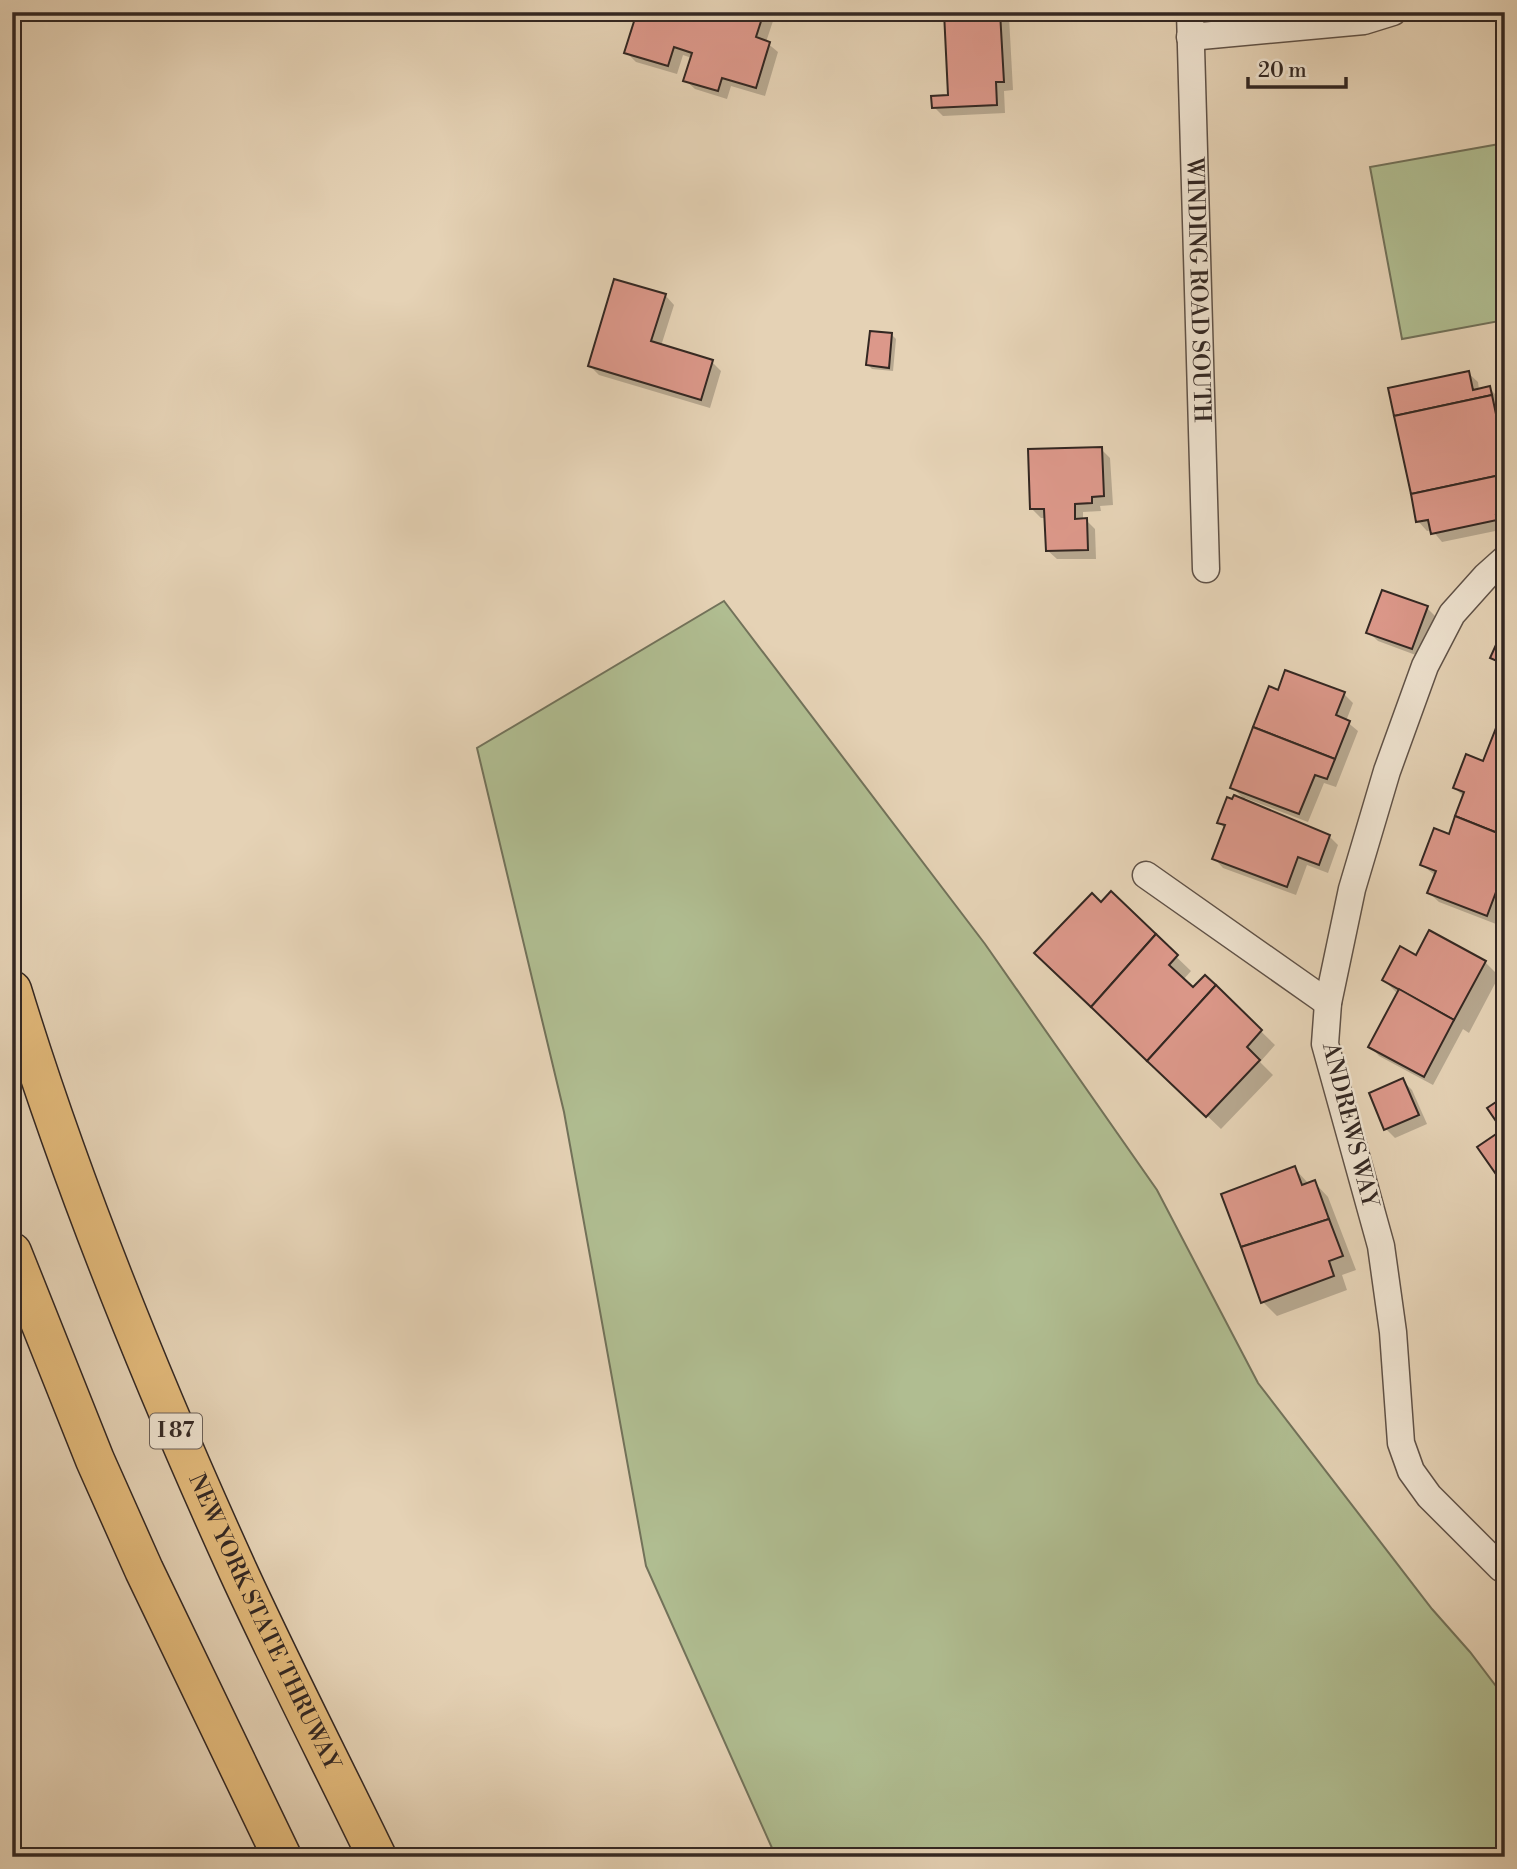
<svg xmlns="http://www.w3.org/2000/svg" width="1517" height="1869" viewBox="0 0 1517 1869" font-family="'Libre Bodoni',serif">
	<rect width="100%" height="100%" fill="#e5d2b5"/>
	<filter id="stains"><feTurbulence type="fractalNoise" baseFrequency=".00286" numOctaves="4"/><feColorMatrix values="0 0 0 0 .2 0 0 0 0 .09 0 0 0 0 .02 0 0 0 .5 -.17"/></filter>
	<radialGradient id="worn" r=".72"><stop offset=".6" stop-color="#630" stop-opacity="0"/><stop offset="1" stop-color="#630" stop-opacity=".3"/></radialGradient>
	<!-- green -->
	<g fill="#b0bd91" stroke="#72725a" stroke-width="2">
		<polygon points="1505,143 1505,320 1402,339 1370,167"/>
		<polygon points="724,601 985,944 1157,1190 1258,1383 1432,1609 1470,1652 1505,1698 1505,1857 776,1857 646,1566 564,1112 477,748"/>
	</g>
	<!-- shadow -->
	<g fill="#0003">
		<polygon points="638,12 776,12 766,42 778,52 765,96 731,86 727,99 695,89 685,80 692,58 683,55 677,74 636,62 626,52"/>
		<polygon points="946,12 1017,12 1017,17 1009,17 1013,90 1004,91 1005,113 943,116 934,107 950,96"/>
		<polygon points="665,295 674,305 661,346 712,362 721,371 710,408 599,375 590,366"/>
		<polygon points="892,335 896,339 893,371 872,369 868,365"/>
		<polygon points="1468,373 1478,382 1479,390 1489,388 1498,397 1505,428 1505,529 1442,542 1432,530 1427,531 1418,521"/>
		<polygon points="1101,449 1110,458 1113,505 1100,506 1101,511 1083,512 1083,520 1086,520 1095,529 1096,559 1057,559 1047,550 1046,518 1041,518 1032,509"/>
		<polygon points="1427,608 1436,617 1421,657 1378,641 1368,632"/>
		<polygon points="1505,629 1505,687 1499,681 1504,668 1492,658"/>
		<polygon points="1279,692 1344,694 1353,703 1346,721 1358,731 1336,787 1324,783 1308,822 1245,798 1245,800 1232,787"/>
		<polygon points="1505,733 1505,901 1496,924 1439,902 1429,893 1436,876 1422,865 1450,836 1464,797 1455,788 1484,763"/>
		<polygon points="1219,822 1329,836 1338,845 1328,873 1307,865 1296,895 1223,868 1214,858 1225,829"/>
		<polygon points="1111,894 1191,971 1183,980 1193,990 1205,977 1275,1045 1260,1062 1273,1075 1221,1129 1051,967"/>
		<polygon points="1417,957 1485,962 1499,976 1469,1033 1463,1029 1433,1085 1379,1056 1370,1046 1398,994 1384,980"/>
		<polygon points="1403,1081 1412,1090 1427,1124 1395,1138 1386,1129"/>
		<polygon points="1505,1130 1505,1182 1499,1176"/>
		<polygon points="1294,1168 1309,1184 1314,1182 1328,1197 1356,1270 1342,1275 1347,1290 1277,1316 1263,1302"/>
	</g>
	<!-- building -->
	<g fill="#dc988a" stroke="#332722" stroke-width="2">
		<polygon points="637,12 764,12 756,37 770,42 756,88 722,78 718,91 683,81 692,53 674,47 668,66 624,53"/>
		<polygon points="944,12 1000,12 1004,82 996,82 997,105 932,108 931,96 948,95"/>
		<polygon points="614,279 666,294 651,341 713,360 701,400 588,366"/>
		<polygon points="870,331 892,333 889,368 866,365"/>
		<polygon points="1469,371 1473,390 1490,386 1492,395 1394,416 1388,388"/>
		<polygon points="1492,395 1505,457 1505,474 1411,494 1394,416"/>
		<polygon points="1102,447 1104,496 1092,497 1092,503 1075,504 1075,519 1087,518 1088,550 1046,551 1044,509 1030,509 1028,449"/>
		<polygon points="1505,474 1505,514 1496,515 1497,520 1431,534 1428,520 1416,522 1411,494"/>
		<polygon points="1382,590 1428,606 1412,649 1366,633"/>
		<polygon points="1505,625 1505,685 1497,681 1504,664 1490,658"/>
		<polygon points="1285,670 1345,692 1336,715 1350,721 1335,759 1253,727 1269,686 1278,690"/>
		<polygon points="1253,727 1335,759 1327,779 1315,775 1299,814 1230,788"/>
		<polygon points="1496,728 1505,731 1505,836 1455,816 1464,792 1453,788 1466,754 1483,761"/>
		<polygon points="1234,795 1330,835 1319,865 1298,857 1287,887 1212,859 1225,825 1217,823 1227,797 1232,799"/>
		<polygon points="1455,816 1505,836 1505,868 1487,916 1427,893 1436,871 1420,865 1434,828 1449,834"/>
		<polygon points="1111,891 1156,934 1091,1007 1034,953 1092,893 1101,902"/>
		<polygon points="1429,930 1486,961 1454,1020 1382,980 1400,946 1416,955"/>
		<polygon points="1156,934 1178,955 1169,965 1193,987 1205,975 1216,985 1147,1061 1091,1007"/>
		<polygon points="1216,985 1262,1030 1247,1047 1260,1060 1206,1117 1147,1061"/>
		<polygon points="1399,989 1454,1020 1424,1077 1368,1047"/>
		<polygon points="1403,1078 1419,1115 1384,1130 1369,1093"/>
		<polygon points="1505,1096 1505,1172 1498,1177 1477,1147 1502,1130 1487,1108"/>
		<polygon points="1295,1166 1302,1185 1315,1180 1329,1219 1241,1247 1221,1194"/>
		<polygon points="1329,1219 1343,1256 1329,1261 1334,1276 1261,1303 1241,1247"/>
	</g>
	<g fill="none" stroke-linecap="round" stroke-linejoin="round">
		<defs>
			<g id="street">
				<path id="s1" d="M1190,12L1206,569"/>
				<polyline points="1190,37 1364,21 1393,12"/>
				<polyline points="1146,875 1328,1003"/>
				<polyline points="1501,1568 1429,1496 1411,1471 1401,1443 1393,1332 1381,1246 1325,1044 1328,1003 1352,889 1387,771 1425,666 1452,614 1486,576 1505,559"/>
			</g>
			<g id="highway">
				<path id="s2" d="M12,990C73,1189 152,1382 238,1571C282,1667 331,1762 377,1857"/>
				<polyline points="12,1252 95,1460 144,1570 282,1857"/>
			</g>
		</defs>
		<!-- street casing -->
		<use href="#street" stroke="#605247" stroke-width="29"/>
		<!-- highway casing -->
		<use href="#highway" stroke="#332722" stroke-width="41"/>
		<!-- street -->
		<use href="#street" stroke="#eee2cf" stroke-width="26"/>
		<!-- highway -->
		<use href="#highway" stroke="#e2b97a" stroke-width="38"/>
	</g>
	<g text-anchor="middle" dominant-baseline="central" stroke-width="5" stroke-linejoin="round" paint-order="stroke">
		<!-- shield labels -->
		<rect fill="#eee2cf" stroke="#6b5f56" stroke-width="2" x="150" y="1413.5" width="52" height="35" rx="5"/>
		<g font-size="21" font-weight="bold" fill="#332722">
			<text x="176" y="1431">I 87</text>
		</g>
		<!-- street labels -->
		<g font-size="23" fill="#332722" stroke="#eee2cf">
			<text stroke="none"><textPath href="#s1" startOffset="278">WINDING ROAD SOUTH</textPath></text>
			<text transform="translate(1350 1125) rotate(76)">ANDREWS WAY</text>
			<text stroke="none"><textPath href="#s2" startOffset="681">NEW YORK STATE THRUWAY</textPath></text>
		</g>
	</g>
	<!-- margin -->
	<rect width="1517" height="1869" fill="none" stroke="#e5d2b5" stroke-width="42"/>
	<rect x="14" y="14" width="1489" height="1841" fill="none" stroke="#332722" stroke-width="3.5"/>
	<rect x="21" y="21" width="1475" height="1827" fill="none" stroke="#332722" stroke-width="2"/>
	<!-- scale -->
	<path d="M1248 77v10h98v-10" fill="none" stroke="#332722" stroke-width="3.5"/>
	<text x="1258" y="77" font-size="21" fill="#332722" stroke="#eee2cf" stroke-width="5" paint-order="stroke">20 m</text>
	<rect width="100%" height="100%" filter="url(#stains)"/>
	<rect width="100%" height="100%" fill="url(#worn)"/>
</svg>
